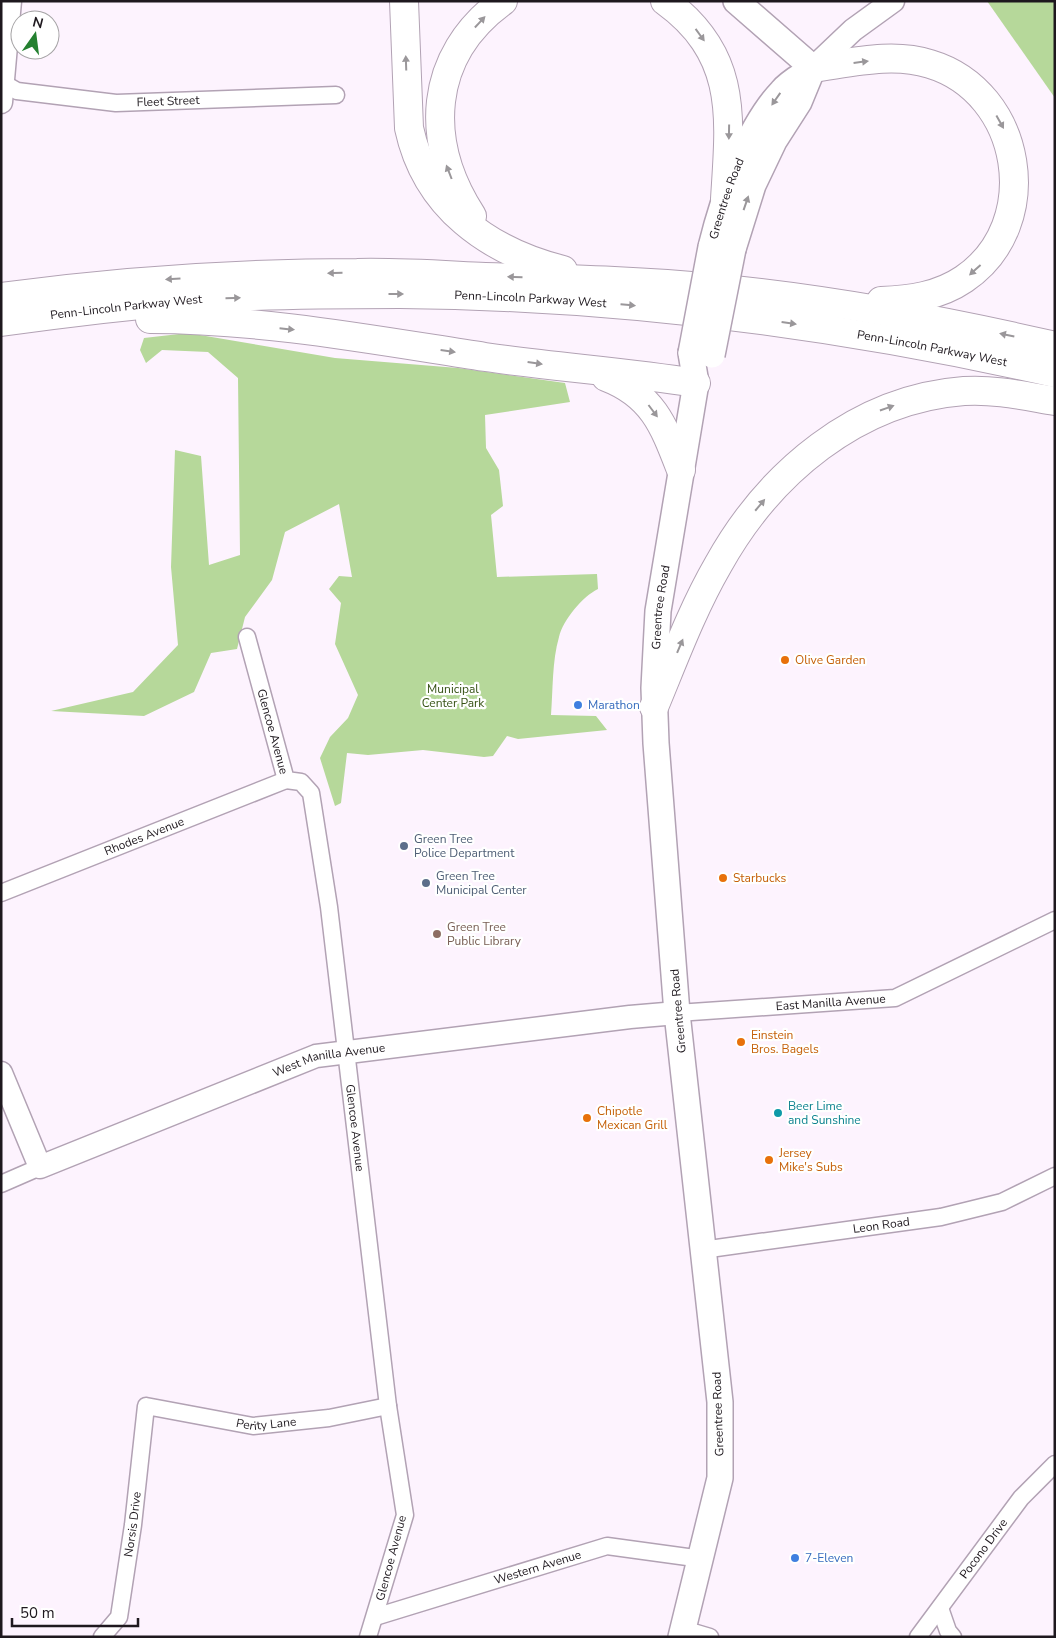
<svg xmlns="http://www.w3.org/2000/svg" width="1056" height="1638" viewBox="0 0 1056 1638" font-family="'Nunito Sans',sans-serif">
	<rect width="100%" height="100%" fill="#fdf3fe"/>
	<!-- green -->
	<g fill="#b6d89a">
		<polygon points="987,1 1055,1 1055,98"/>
		<path d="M188,333L335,358L458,368L565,383L570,402L485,415L486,448L499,470L503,506L491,515L497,577L597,574L598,589C583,596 563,620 559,637C552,661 553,690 551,715L596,716L607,730L518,739L507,736L493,756L484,757L423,750L368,755L347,753L341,803L335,806L320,758L330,737L348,718L358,695L335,644L341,603L329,589L339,576L352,577L339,504L285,532L272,580L245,617L237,649L211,653L194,692L144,716L51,711L133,692L178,645L171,567L175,450L201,456L209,565L240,555L238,378L208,352L162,350L146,363L140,350L144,338Z"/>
	</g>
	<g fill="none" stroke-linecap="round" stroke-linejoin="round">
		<defs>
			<g id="street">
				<path id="s1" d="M3,83L17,91L116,103L336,95"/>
				<path id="s2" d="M247,637L286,780L301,782L311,793L329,907L388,1406L405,1515L368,1637"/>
				<path id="s3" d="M1,893L286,780"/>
				<path id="s4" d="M677,1013L895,998L1055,920"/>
				<polyline points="1,1184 40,1167"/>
				<path id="s5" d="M702,1250L941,1217L1002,1202L1055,1176"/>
				<polyline points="940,1608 948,1631 953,1637"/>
				<path id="s6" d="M375,1617L607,1546L702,1559"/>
				<polyline points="683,1629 710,1637"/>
				<path id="s7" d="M102,1637L119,1617L133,1525L146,1406L253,1426L329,1418L388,1406"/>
				<path id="s8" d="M918,1637L1021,1498L1055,1464"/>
			</g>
			<g id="secondary">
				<polyline points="813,68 853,30 893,1"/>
				<polyline points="1,102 10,1"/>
				<path id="s9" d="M1,1073L40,1167L316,1056L630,1017L677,1013"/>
			</g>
			<g id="primary">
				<polyline points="736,1 813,68"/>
				<path id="s10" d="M711,247C723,198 747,128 782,91C789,82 803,75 813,68"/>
				<polyline points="733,249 753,185 774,141 799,102 813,68"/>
				<path id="s11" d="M681,1637L720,1478V1402L677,1013L656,743L654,688L658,611L696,383L691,353"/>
			</g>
			<g id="highway">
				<path d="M404,1L409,128C426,207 488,251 563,270"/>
				<path d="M665,1C739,55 730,118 725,199"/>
				<path d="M813,68C850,63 892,52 930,64C1023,92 1045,224 964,279C939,296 910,300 881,301"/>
				<path d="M472,216C424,142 427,56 503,1"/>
				<path d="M1,297C119,281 238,273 357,273C400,272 442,275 485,277C561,279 638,280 714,288C829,299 942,320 1055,346"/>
				<path d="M150,319C262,319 374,340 485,357C555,367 626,372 696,383"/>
				<path id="s12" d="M1,322C71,312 143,304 213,298C275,294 338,294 400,294C621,296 839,324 1055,373"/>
				<path d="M606,377C653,395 664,426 681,470"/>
				<path d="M654,707C674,659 692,610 718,565C769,473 857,399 964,391C995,389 1025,396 1055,401"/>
			</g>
		</defs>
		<!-- street casing -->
		<use href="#street" stroke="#b2a2b4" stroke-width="19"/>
		<!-- secondary casing -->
		<use href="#secondary" stroke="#b2a2b4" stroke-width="25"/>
		<!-- primary casing -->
		<use href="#primary" stroke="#b2a2b4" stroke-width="28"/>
		<!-- highway casing -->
		<use href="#highway" stroke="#b2a2b4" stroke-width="30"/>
		<!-- street -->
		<use href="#street" stroke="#fff" stroke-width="16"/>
		<!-- secondary -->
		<use href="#secondary" stroke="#fff" stroke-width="22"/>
		<!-- primary -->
		<use href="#primary" stroke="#fff" stroke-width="25"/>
		<!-- highway -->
		<use href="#highway" stroke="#fff" stroke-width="28"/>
		<defs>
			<g id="primary-bridge">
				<polyline points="691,353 711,247"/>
				<polyline points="712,355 733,249"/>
			</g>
		</defs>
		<!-- primary-bridge casing -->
		<use href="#primary-bridge" stroke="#b2a2b4" stroke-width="28" stroke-linecap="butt"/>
		<!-- primary-bridge -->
		<use href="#primary-bridge" stroke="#fff" stroke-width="25"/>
	</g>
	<!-- one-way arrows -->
	<defs><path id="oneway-solid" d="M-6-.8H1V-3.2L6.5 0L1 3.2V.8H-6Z" transform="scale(1.25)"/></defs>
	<g fill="#9a979a">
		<use href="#oneway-solid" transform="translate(480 22) rotate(-47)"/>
		<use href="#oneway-solid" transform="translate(700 35) rotate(54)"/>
		<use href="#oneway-solid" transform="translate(861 62) rotate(-7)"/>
		<use href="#oneway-solid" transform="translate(406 63) rotate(-92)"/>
		<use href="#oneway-solid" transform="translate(776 99) rotate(125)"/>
		<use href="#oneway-solid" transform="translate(1000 122) rotate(61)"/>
		<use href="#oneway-solid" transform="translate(729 132) rotate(91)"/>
		<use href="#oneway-solid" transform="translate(449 172) rotate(-111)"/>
		<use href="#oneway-solid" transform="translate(746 203) rotate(-71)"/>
		<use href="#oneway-solid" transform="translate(975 270) rotate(138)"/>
		<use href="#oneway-solid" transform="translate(335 273) rotate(179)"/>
		<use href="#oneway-solid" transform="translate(515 277) rotate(-178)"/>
		<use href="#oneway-solid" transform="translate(173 279) rotate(176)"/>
		<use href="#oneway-solid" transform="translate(396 294)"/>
		<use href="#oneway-solid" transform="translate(233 298) rotate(-2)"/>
		<use href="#oneway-solid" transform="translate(628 305) rotate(5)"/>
		<use href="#oneway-solid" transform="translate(789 323) rotate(8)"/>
		<use href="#oneway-solid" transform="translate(287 329) rotate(6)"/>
		<use href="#oneway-solid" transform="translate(1007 335) rotate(-168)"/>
		<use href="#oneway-solid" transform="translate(448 351) rotate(8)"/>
		<use href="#oneway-solid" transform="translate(535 363) rotate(8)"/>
		<use href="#oneway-solid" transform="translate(887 408) rotate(-19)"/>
		<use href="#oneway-solid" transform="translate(653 411) rotate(53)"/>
		<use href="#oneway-solid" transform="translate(760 505) rotate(-50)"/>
		<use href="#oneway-solid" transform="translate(680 646) rotate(-67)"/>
	</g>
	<!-- markers -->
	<g fill="#e8710a" stroke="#fff" stroke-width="2">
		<circle cx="785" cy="660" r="5"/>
		<circle cx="723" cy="878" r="5"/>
		<circle cx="741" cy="1042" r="5"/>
		<circle cx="587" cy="1118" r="5"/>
		<circle cx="769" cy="1160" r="5"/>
	</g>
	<g fill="#3f7fe0" stroke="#fff" stroke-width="2">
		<circle cx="578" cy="705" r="5"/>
		<circle cx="795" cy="1558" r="5"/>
	</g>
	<g fill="#5c6f8a" stroke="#fff" stroke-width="2">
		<circle cx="404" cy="846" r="5"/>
		<circle cx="426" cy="883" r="5"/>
	</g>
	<circle fill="#8d6e63" stroke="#fff" stroke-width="2" cx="437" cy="934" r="5"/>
	<circle fill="#0f9aa8" stroke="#fff" stroke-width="2" cx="778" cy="1113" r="5"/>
	<g text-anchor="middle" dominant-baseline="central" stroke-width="4.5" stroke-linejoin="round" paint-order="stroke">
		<!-- street labels -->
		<g font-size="12" fill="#1e181e" stroke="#fff">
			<text stroke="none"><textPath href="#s1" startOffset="168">Fleet Street</textPath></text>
			<text stroke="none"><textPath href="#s10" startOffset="51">Greentree Road</textPath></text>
			<text stroke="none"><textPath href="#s12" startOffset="531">Penn-Lincoln Parkway West</textPath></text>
			<text stroke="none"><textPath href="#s12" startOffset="126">Penn-Lincoln Parkway West</textPath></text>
			<text stroke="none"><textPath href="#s12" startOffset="936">Penn-Lincoln Parkway West</textPath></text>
			<text stroke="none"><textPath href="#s11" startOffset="1038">Greentree Road</textPath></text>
			<text stroke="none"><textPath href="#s2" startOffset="98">Glencoe Avenue</textPath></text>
			<text stroke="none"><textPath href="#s3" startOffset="154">Rhodes Avenue</textPath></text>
			<text stroke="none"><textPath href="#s4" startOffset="154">East Manilla Avenue</textPath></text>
			<text transform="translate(678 1011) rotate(-95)">Greentree Road</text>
			<text stroke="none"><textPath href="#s9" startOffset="411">West Manilla Avenue</textPath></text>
			<text stroke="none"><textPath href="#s2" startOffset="516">Glencoe Avenue</textPath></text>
			<text stroke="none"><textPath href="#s5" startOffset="181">Leon Road</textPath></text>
			<text transform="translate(718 1414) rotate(-92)">Greentree Road</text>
			<text stroke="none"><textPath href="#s7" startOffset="361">Perity Lane</textPath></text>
			<text stroke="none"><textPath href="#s7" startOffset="120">Norsis Drive</textPath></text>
			<text stroke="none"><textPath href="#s8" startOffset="110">Pocono Drive</textPath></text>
			<text transform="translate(391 1558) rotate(-75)">Glencoe Avenue</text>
			<text stroke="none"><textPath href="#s6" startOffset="170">Western Avenue</textPath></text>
		</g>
		<!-- food labels -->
		<g font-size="12" fill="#c56008" stroke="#fff" text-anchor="start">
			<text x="795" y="660">Olive Garden</text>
			<text x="733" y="878">Starbucks</text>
			<text x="751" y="1035">Einstein<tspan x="751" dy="14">Bros. Bagels</tspan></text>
			<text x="597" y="1111">Chipotle<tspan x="597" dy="14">Mexican Grill</tspan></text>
			<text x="779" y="1153">Jersey<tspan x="779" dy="14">Mike's Subs</tspan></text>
		</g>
		<!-- park labels -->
		<g font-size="12" fill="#365215" stroke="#fff">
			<text x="453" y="689">Municipal<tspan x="453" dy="14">Center Park</tspan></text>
		</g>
		<!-- shop labels -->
		<g font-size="12" fill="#366cbe" stroke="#fff" text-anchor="start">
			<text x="588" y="705">Marathon</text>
			<text x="805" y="1558">7-Eleven</text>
		</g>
		<!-- service labels -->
		<g font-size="12" fill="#4e5e75" stroke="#fff" text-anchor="start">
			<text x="414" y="839">Green Tree<tspan x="414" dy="14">Police Department</tspan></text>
			<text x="436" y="876">Green Tree<tspan x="436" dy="14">Municipal Center</tspan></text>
		</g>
		<!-- education labels -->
		<g font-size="12" fill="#785e54" stroke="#fff" text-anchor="start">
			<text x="447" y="927">Green Tree<tspan x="447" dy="14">Public Library</tspan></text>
		</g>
		<!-- culture labels -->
		<g font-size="12" fill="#0d838f" stroke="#fff" text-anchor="start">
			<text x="788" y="1106">Beer Lime<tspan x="788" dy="14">and Sunshine</tspan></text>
		</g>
	</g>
	<!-- border -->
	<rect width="1056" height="1638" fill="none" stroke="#1e181e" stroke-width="5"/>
	<!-- north arrow -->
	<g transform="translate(35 35) rotate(14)"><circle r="24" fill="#ffffff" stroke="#a5a3a5"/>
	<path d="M0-4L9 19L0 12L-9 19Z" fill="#248030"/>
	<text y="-8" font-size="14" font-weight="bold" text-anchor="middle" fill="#1e181e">N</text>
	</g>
	<!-- scale -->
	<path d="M12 1618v8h126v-8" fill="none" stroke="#1e181e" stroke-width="2.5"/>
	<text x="20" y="1618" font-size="15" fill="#1e181e" stroke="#ffffff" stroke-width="4" paint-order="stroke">50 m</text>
</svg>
